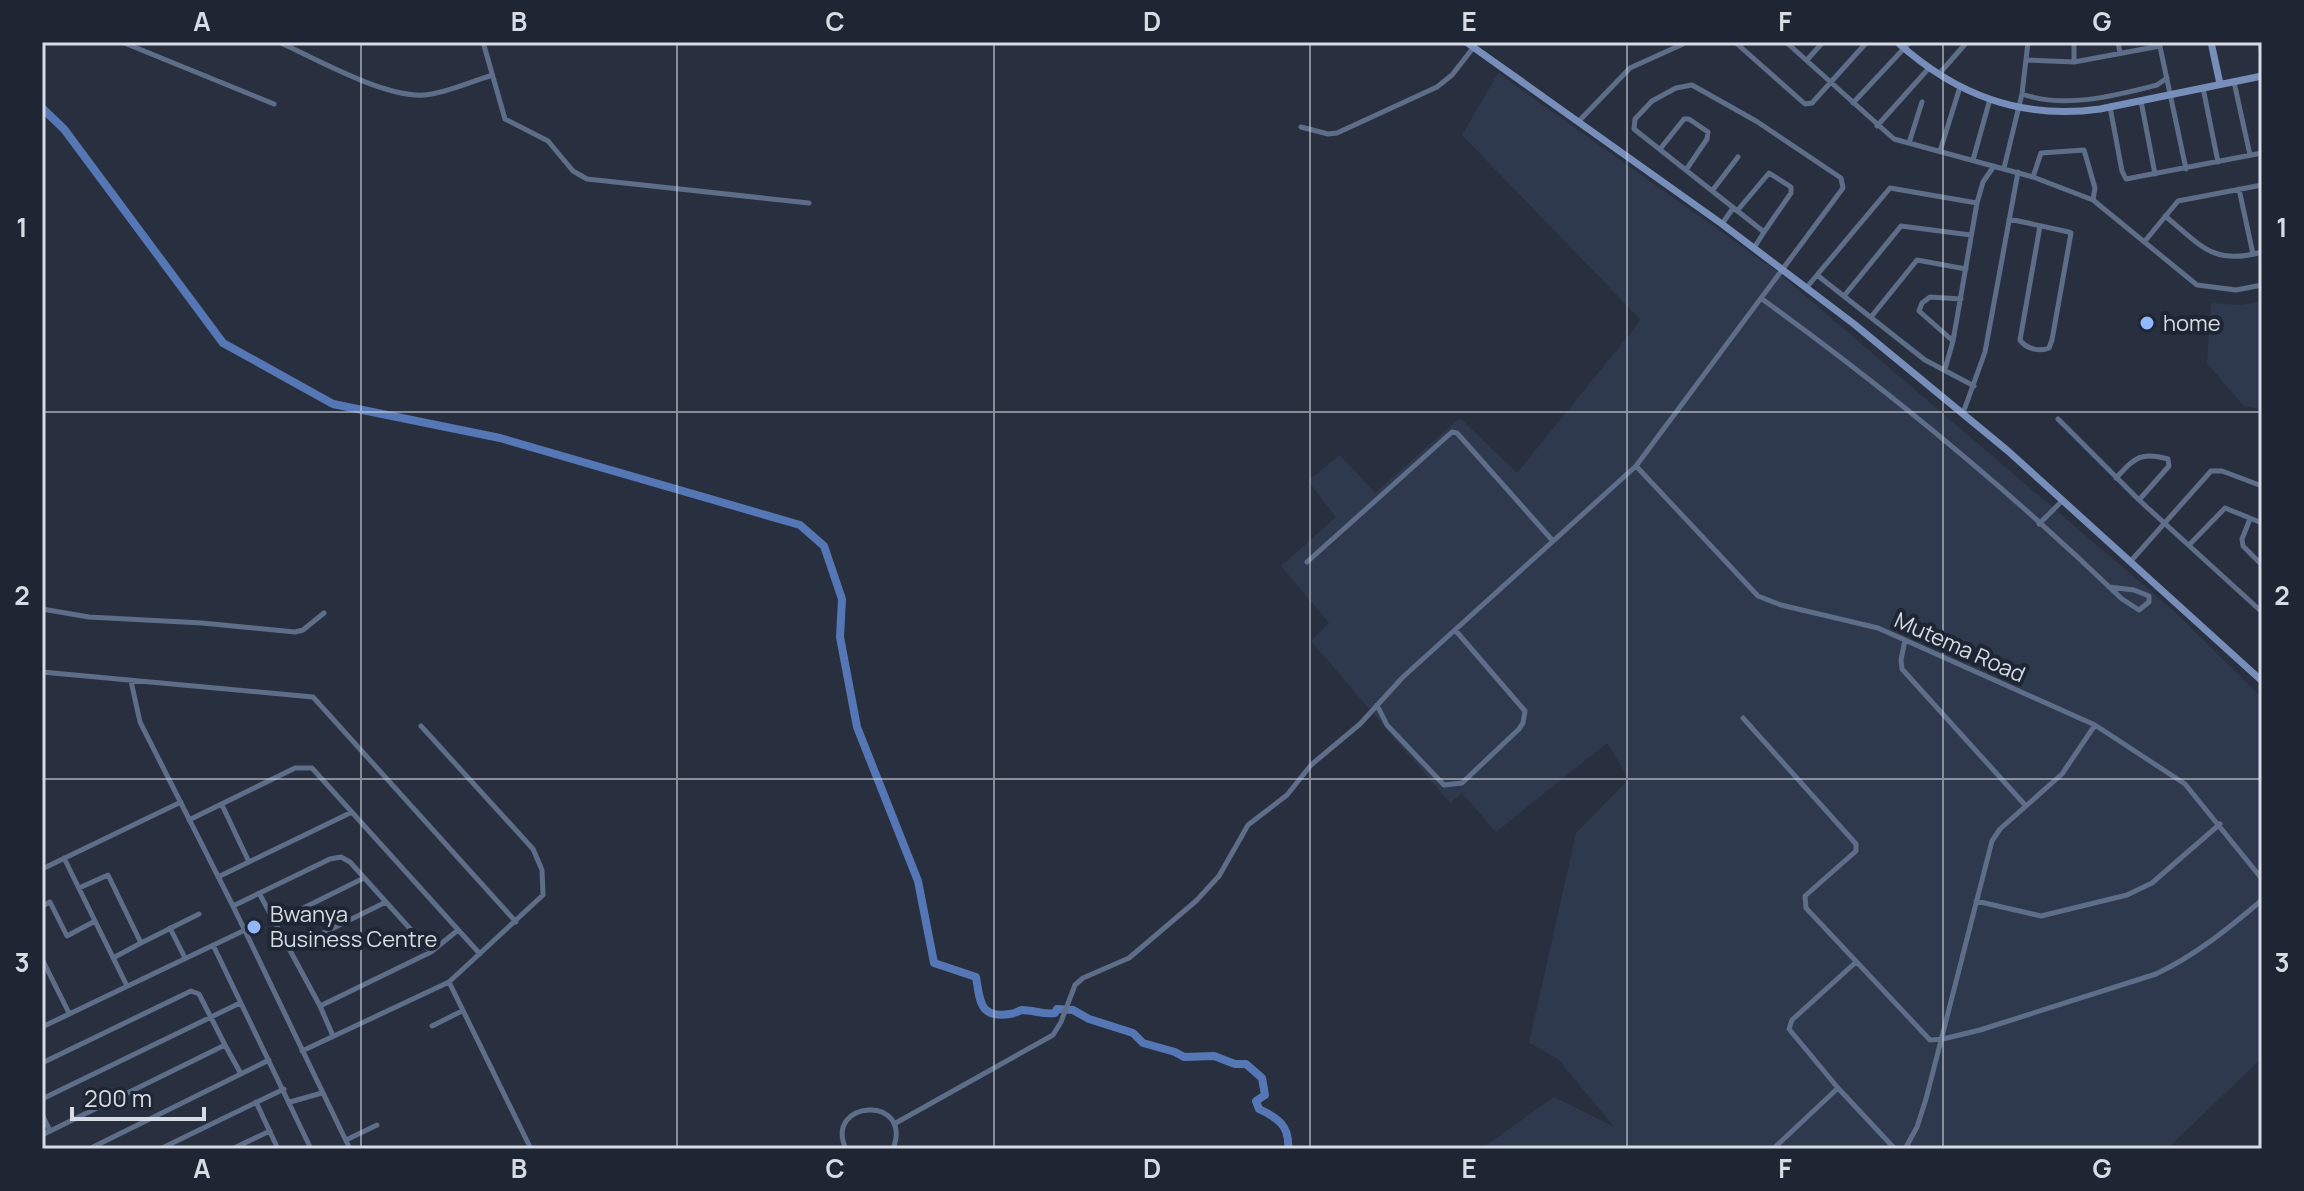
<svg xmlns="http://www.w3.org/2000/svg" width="2304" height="1191" font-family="Manrope,sans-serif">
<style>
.built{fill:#2e394d}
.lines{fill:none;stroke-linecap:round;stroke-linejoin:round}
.river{stroke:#5577b5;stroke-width:8}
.street{stroke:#5e6d88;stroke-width:5}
.secondary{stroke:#778eba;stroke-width:7}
.grid{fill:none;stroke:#d6dbe4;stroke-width:2;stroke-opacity:0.55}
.poi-dot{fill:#91b8fd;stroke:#1e2634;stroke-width:3}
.labels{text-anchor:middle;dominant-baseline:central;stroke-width:8;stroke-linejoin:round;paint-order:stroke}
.poi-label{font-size:22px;fill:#d6dbe4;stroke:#1e2634;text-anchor:start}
.street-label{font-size:22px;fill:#d6dbe4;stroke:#1e2634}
.neatline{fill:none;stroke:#d6dbe4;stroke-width:3}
.grid-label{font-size:26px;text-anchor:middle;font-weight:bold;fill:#d6dbe4}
</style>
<rect width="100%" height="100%" fill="#28303f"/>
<!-- built -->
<path class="built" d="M 1498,73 L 1775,270 L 2175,612 L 2262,698 L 2262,1058 L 2167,1149 L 1481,1149 L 1554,1097 L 1614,1127 L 1558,1059 L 1529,1043 L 1576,833 L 1629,779 L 1607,743 L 1496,832 L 1462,793 L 1450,803 L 1311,641 L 1329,623 L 1281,566 L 1336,517 L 1308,481 L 1340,455 L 1375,493 L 1460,418 L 1517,473 L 1641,320 L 1462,135 Z
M 2262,301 L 2262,409 L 2244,406 L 2207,363 L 2211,303 L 2241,305 Z"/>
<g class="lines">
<!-- river -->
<path class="river" d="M 42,108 L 64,129 L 223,343 L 333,404 L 500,438 L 800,525 L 824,546 L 842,599 L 840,637 L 857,727 L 918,881 L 934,963 L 976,977 C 980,1000 979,1019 1010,1014 C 1014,1014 1018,1011 1022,1010 C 1034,1010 1043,1015 1055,1013 L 1057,1009 L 1073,1010 L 1089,1019 L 1133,1033 L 1143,1043 L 1175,1052 L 1184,1057 L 1214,1056 L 1235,1064 L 1246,1064 L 1262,1078 L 1265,1095 L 1256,1101 L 1259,1109 C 1278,1118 1290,1126 1288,1149"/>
<!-- street -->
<path class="street" d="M 122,42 L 274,104
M 279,42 C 316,59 385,98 425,95 C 446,93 469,82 490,76
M 483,42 L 505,119 L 548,141 L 573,171 L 587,179 L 809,203
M 1735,42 L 1805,104 L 1812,103 L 1867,42
M 1786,42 L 1894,139 L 2033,177 L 2093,200 L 2197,285 L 2236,290 L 2262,285
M 2074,42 L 2074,62
M 2118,42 L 2120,53
M 2159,42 L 2186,169
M 2260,42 L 2262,54
M 1807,60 L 1823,42
M 2026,60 L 2074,62 L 2160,46
M 1939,74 L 1967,42
M 2234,82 L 2250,155
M 2203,88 L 2218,162
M 2022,94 C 2065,109 2114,96 2157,85 L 2167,78
M 2141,101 L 2155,174
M 1853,103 L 1910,42
M 2110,107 L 2122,171 L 2126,179 L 2262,153
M 1578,122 L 1630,68 L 1683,44
M 1877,126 L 1929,68
M 1301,127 L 1328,134 L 1337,133 L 1437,87 L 1452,75 L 1473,48
M 1909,143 L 1922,102
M 1660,149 L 1684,119 L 1689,119 L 1708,132 L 1707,139 L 1686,170
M 1940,151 L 1960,87
M 1973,160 L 1990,99
M 2004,168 L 2022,94 L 2028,42
M 2033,177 L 2041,153 L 2084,150 L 2095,188 L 2093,200
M 2239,189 L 2253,254
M 1712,191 L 1738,157
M 1737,211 L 1769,173 L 1791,187 L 1791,193 L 1764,232
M 2165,216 C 2201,245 2212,266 2262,252
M 2009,219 L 2069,232 L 2071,233 L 2052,340 L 2049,348 C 2040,352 2026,349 2020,340 L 2040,226
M 1722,224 L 1733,208
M 2145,241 L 2178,201 L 2262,185
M 1817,275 L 1890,188 L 1977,203
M 1807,287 L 1817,275 L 1925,360 L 1974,386
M 1844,296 L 1901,226 L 1971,235
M 1762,299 C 1888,390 2010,491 2122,599 L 2139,610 L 2149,602 L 2149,596 L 2134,590 L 2109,587
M 1871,317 L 1917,260 L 1966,269
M 1953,341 L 1919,311 L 1922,303 L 1930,297 L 1961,299
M 1945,369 L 1953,341 L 1977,203 L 1983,182 L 1994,166
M 1963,413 L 1985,352 L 2018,172
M 2058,419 L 2139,500 L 2262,612
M 1636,466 L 1758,596 L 1781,605 L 1878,628 L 2095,725 L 2185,784 L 2262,879
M 2116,478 C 2135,458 2140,451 2168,459 L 2169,466 L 2139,500
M 2250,519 L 2242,539 L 2243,546 L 2262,565
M 2039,524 L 2063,500
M 2190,544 L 2225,508 L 2262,523
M 1307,562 L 1452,432 L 1457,433 L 1553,541
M 2130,562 L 2211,471 L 2222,471 L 2262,486
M 42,609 L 89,617 L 202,623 L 295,632 L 303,630 L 324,613
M 1905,640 L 1901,660 L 1902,669 L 2026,806
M 42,672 L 313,697 L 516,922
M 131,681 L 140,722 L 233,906 L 350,1149
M 1377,705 L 1387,725 L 1444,785 L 1462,783 L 1519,729 L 1523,723 L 1525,711 L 1456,631
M 1743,718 L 1856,844 L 1856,851 L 1805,896 L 1806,908 L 1930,1040 L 1943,1039 L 1980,1030 L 2156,974 C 2196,955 2229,928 2262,900
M 222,805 L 249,862
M 189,820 L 295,768 L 312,768 L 480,954
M 64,858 L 127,986
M 42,869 L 181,802
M 218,877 L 350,813
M 79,888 L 108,875 L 141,943 L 113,958
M 259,893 L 320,1006 L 333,1036
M 1976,901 L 2041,916 L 2127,895 L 2152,883 L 2220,824
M 42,906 L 50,902 L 67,936 L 95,921
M 233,906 L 330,859 L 341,857 L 350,862 L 431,952
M 275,922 L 364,878
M 170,928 L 185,958
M 309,940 L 386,902
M 141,943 L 199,914
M 213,945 L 311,1149
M 42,959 L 69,1013
M 1856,962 L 1792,1020 L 1789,1029 L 1838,1088 L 1895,1149
M 449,982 L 531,1149
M 320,1006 L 431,952 L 458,930
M 432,1026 L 462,1011
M 42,1027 L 245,930
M 302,1051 L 449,982 L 543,895 L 542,870 L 533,849 L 421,726
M 42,1063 L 191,991 L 199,994 L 225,1045
M 42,1099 L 240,1003
M 256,1102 L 278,1149
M 290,1102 L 322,1093
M 42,1114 L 50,1131
M 894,1124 L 1053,1035 L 1061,1022 L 1075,985 L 1083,978 L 1129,958 L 1196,901 L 1219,876 L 1248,825 L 1287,795 L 1311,765 L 1360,724 L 1403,677 L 1636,466 L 1843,188 L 1841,178 L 1756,121 L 1692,85 L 1676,88 L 1652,101 L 1635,119 L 1634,129 L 1764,232 L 1754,248
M 42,1135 L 225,1045 L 241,1074
M 346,1140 L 377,1125
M 89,1149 L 269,1060
M 160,1149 L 284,1089
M 232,1149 L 270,1131
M 846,1149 C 823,1100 914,1094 893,1149
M 1773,1149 L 1838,1088
M 1905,1149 L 1917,1127 L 1926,1099 L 1992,841 L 2000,829 L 2062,774 L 2095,725"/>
<!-- secondary -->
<path class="secondary" d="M 1466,42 L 1722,224 L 1854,324 L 2008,451 L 2262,681
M 1897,42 C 1956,95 2021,120 2100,109 L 2262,76
M 2211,42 L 2220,84"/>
</g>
<!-- grid -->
<path class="grid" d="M 361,42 L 361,1149M 677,42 L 677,1149M 994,42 L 994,1149M 1310,42 L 1310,1149M 1627,42 L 1627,1149M 1943,42 L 1943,1149M 42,412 L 2262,412M 42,779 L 2262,779"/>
<!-- markers -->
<g class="poi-dot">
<circle cx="2147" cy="323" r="8"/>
<circle cx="254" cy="927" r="8"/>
</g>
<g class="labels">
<!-- poi labels -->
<g class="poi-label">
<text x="2163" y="323">home</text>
<text x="270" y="914">Bwanya<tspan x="270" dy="25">Business Centre</tspan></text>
</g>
<!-- street labels -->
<g class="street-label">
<text transform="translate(1960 647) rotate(24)">Mutema Road</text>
</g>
</g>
<!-- border -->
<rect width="2304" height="1191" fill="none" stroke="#1e2634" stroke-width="88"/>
<!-- scale -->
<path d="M72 1107v12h132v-12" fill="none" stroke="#d6dbe4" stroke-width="4"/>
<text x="84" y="1107" font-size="24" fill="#d6dbe4" stroke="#1e2634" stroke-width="6" paint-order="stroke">200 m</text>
<rect x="44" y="44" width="2216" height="1103" class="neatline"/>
<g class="grid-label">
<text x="202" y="31">A</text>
<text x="519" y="31">B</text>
<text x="835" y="31">C</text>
<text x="1152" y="31">D</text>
<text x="1469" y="31">E</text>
<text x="1785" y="31">F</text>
<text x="2102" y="31">G</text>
<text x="22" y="237">1</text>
<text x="2282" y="237">1</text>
<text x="22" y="605">2</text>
<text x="2282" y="605">2</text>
<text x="22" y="972">3</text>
<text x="2282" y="972">3</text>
<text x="202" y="1178">A</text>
<text x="519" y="1178">B</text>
<text x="835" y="1178">C</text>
<text x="1152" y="1178">D</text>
<text x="1469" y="1178">E</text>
<text x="1785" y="1178">F</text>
<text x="2102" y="1178">G</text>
</g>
</svg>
